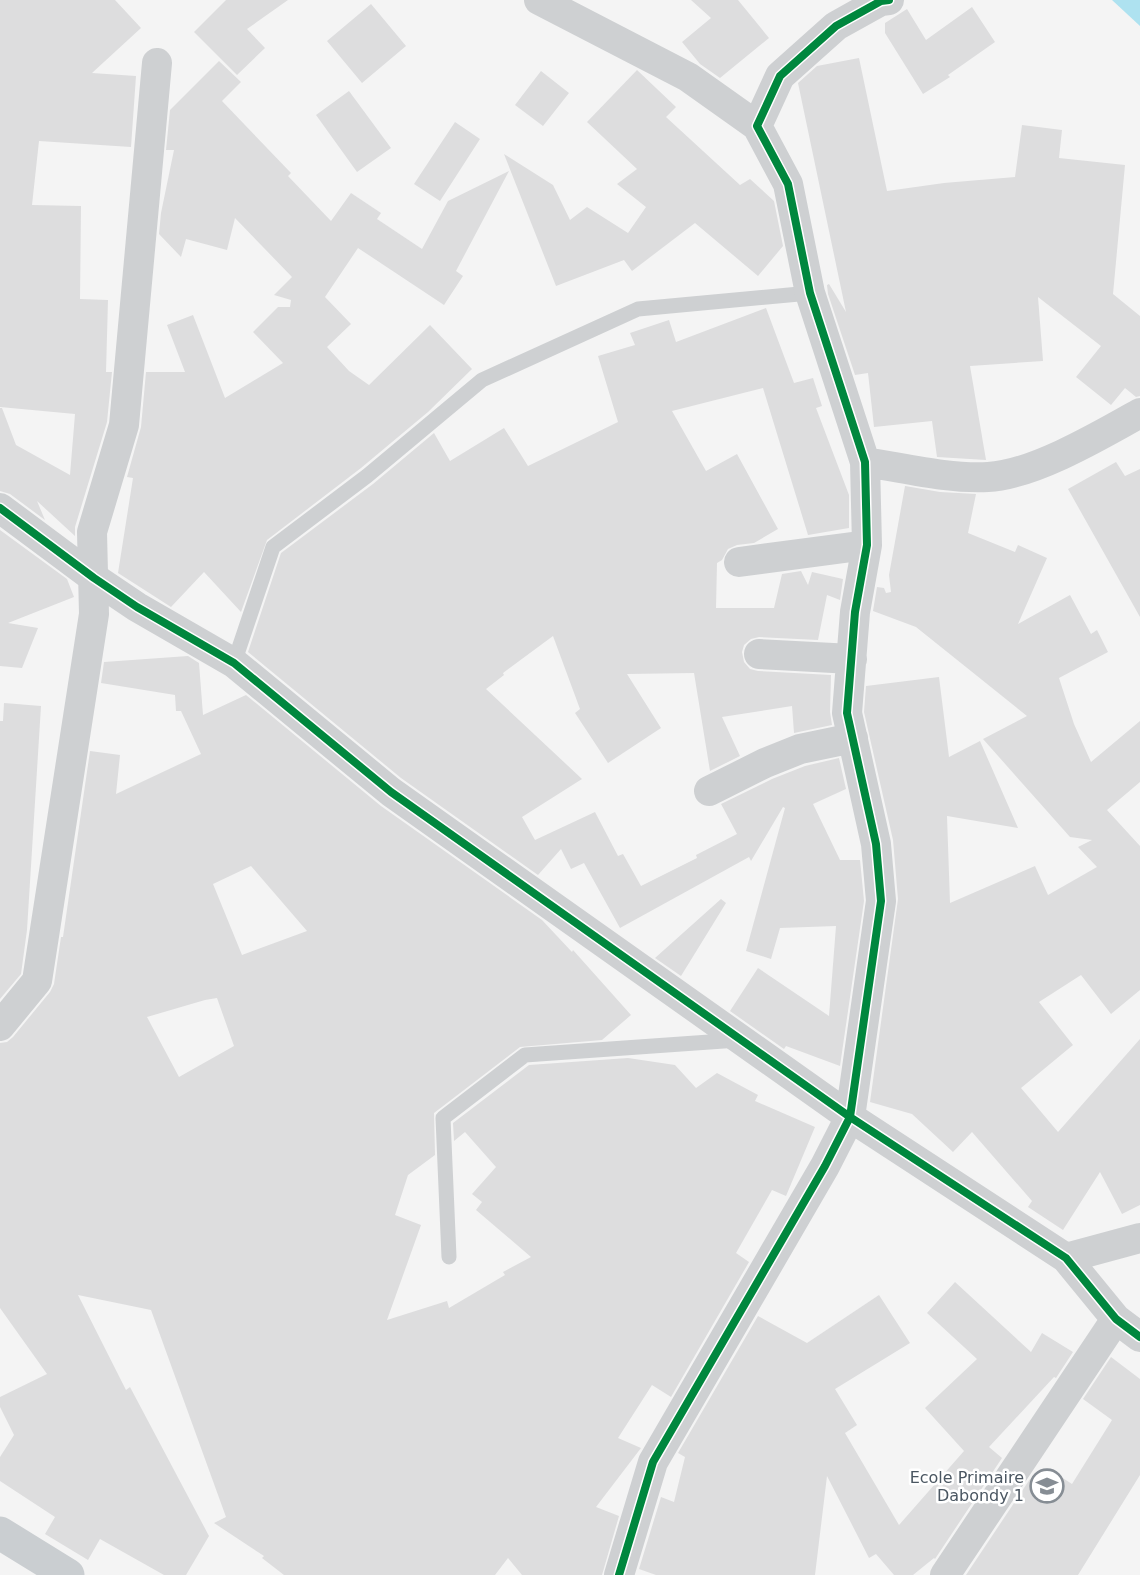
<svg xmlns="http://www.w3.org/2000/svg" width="1140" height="1575" font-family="'DejaVu Sans',sans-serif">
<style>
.water{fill:#aee2f0}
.building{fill:#ddddde;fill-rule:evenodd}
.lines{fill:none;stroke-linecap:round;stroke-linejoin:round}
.lane{stroke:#ced0d2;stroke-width:15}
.street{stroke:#ced0d2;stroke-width:30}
.primary{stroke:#caced1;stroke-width:33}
.cycleway-casing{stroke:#fff;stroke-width:11}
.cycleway{stroke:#00873e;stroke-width:8}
.labels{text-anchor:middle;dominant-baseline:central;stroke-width:5;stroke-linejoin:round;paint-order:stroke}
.poi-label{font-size:16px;fill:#4a5661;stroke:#fff;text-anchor:end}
</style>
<rect width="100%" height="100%" fill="#f4f4f4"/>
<!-- water -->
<path class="water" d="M 1112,0 L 1140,0 L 1140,26 Z"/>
<!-- building -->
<path class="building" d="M 0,0 L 115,0 L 141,28 L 92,73 L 136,76 L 131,147 L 39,141 L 32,205 L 81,206 L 80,299 L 108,300 L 106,372 L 112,372 L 107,422 L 75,527 L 75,536 L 37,501 L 45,520 L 10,494 L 0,491 L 0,408 L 2,408 L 16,445 L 70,475 L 75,414 L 0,407 Z
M 226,0 L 288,0 L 247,29 L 265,48 L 237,75 L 194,32 Z
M 691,0 L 738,0 L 769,38 L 720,78 L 700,64 L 682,42 L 711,18 Z
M 371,4 L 406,46 L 362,83 L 327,41 Z
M 972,7 L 995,42 L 948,75 L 950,77 L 923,94 L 885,33 L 885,23 L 907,9 L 926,40 Z
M 859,58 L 887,191 L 944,183 L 1015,177 L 1022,125 L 1062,130 L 1059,158 L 1125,165 L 1113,294 L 1140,316 L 1140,396 L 1136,397 L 1125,388 L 1111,405 L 1076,377 L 1101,346 L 1038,297 L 1043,361 L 970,366 L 986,460 L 937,457 L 932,421 L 874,427 L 868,373 L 855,375 L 828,294 L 827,285 L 829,284 L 846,312 L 798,83 L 817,66 Z
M 219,61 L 241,82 L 222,101 L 291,173 L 288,176 L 331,221 L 351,193 L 381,213 L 377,219 L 422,249 L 448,201 L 509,171 L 456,271 L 463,276 L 444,305 L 358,248 L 325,297 L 351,324 L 327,347 L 349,371 L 369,385 L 430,325 L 472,369 L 428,412 L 361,468 L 267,540 L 241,612 L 204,572 L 171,607 L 118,573 L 133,478 L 127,477 L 141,427 L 146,372 L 185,372 L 167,325 L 193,315 L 225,398 L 283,363 L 253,332 L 278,307 L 290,307 L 291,300 L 274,295 L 292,277 L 235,218 L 227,250 L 186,239 L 181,257 L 159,234 L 161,213 L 174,150 L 166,150 L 170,110 Z
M 637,70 L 676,107 L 666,117 L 740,185 L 750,179 L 774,201 L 783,246 L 758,276 L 695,223 L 632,271 L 624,260 L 556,286 L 504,154 L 553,185 L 570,220 L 587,207 L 628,233 L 646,207 L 617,184 L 637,169 L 587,122 Z
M 541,71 L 569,93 L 543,126 L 515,105 Z
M 349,91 L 391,148 L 357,172 L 316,115 Z
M 455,122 L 480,139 L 440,201 L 414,184 Z
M 766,308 L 794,383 L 813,378 L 822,406 L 816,408 L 849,495 L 849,528 L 808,535 L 763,388 L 672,411 L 706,471 L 737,454 L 778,529 L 754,543 L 737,545 L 728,549 L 722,560 L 717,563 L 716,608 L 774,608 L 782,574 L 801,571 L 808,585 L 812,572 L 843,579 L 840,600 L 827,595 L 818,640 L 759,637 L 751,639 L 744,645 L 742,652 L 744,662 L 750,669 L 758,671 L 831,675 L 830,712 L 832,725 L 794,733 L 792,706 L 722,717 L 740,756 L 710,771 L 694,673 L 627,674 L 661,728 L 608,763 L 575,713 L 580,709 L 553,636 L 503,673 L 504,675 L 486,689 L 582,779 L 522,817 L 535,840 L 595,812 L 618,856 L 623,854 L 641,886 L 697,858 L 696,855 L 737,834 L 721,804 L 772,779 L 805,766 L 839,758 L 846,789 L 813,804 L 840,860 L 860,860 L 864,901 L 840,1066 L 786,1046 L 784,1049 L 730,1011 L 758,968 L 829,1016 L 836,926 L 780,928 L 771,959 L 746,951 L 785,808 L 783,807 L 751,861 L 749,857 L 620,928 L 584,863 L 571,869 L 561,849 L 538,875 L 401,778 L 248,652 L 281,553 L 373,484 L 434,433 L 450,461 L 504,428 L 528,466 L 618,422 L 598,356 L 635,345 L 630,333 L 669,320 L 676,342 Z
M 1116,462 L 1125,476 L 1140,469 L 1140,617 L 1068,489 Z
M 905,486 L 940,492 L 976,494 L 968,533 L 1015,552 L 1018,545 L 1047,558 L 1018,624 L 1070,595 L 1091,634 L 1097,630 L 1108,652 L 1059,678 L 1074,724 L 1091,762 L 1140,721 L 1140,782 L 1107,810 L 1140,846 L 1140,990 L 1111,1014 L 1081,975 L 1039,1002 L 1073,1045 L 1021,1088 L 1058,1132 L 1140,1039 L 1140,1205 L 1122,1214 L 1100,1172 L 1063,1230 L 1028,1207 L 1032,1201 L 972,1132 L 953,1152 L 912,1114 L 870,1102 L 898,899 L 893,840 L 864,712 L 866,686 L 939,677 L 949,757 L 980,741 L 1018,828 L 947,816 L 950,903 L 1035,866 L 1048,895 L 1097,867 L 1078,847 L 1092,840 L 1070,837 L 983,739 L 1027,716 L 916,627 L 873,611 L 877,587 L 884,588 L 886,593 L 891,592 L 889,575 Z
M 0,530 L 67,579 L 74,597 L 8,623 L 38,628 L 22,668 L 0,666 Z
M 188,656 L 199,663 L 203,715 L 246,695 L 381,806 L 542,920 L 572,952 L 573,950 L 631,1015 L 602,1040 L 520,1047 L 434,1113 L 435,1155 L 408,1175 L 395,1215 L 421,1225 L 387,1320 L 447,1301 L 449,1308 L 505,1275 L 503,1272 L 531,1257 L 476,1210 L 482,1202 L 472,1194 L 496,1167 L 465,1132 L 454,1141 L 453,1123 L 529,1065 L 628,1058 L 675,1065 L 696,1088 L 717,1073 L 758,1095 L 755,1101 L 815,1127 L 786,1196 L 772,1190 L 736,1253 L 749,1262 L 671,1397 L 652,1385 L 618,1438 L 641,1448 L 596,1507 L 619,1516 L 602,1575 L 522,1575 L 508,1558 L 495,1575 L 284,1575 L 262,1558 L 264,1556 L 214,1523 L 226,1517 L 151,1310 L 78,1295 L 126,1390 L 130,1387 L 209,1536 L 186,1575 L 164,1575 L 100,1539 L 88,1560 L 45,1534 L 55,1517 L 0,1481 L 0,1457 L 14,1435 L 0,1407 L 0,1397 L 47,1374 L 0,1308 L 0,1043 L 7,1042 L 13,1037 L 50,992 L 54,984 L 61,937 L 63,937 L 90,751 L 120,755 L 116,794 L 201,754 L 181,711 L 176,711 L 175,695 L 101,683 L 104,662 ZM 251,866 L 307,931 L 242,955 L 213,884 ZM 217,998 L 234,1046 L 179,1077 L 147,1017 L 205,1000 Z
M 4,703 L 41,706 L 27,930 L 21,974 L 0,999 L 0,721 L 3,721 Z
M 721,899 L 726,903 L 681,976 L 655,958 Z
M 955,1282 L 1031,1352 L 1042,1333 L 1073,1352 L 1056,1378 L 1054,1377 L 989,1447 L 1002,1458 L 935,1559 L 934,1558 L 913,1575 L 894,1575 L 876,1554 L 869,1558 L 827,1476 L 815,1575 L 656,1575 L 639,1569 L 661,1497 L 674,1502 L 685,1457 L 678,1453 L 758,1316 L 807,1343 L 879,1295 L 910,1343 L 835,1389 L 857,1425 L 845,1433 L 899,1525 L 964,1451 L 925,1408 L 977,1359 L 927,1313 Z
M 1111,1357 L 1140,1379 L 1140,1475 L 1078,1575 L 966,1575 L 1030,1479 L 1048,1490 L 1058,1475 L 1072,1484 L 1112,1420 L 1083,1399 Z"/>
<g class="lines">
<!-- lane -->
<path class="lane" d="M 234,663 L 273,547 L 367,476 L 482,380 L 638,309 L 810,293
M 449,1257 L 443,1118 L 525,1055 L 738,1040"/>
<!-- street -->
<path class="street" d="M 539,0 L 688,77 L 757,126
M 865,462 C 905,468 947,479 988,477 C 1033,475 1101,435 1140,413
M 0,508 L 94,578 L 137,607 L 234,663 L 391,792 L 850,1117 L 1066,1258 L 1116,1319 L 1140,1337
M 739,562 L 867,545
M 759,654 L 852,659
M 709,791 L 765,763 L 800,749 L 853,738
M 0,1026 L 37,981 L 94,614 L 92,532 L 124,425 L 157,63
M 1066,1258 L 1140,1238
M 619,1575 L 653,1462 L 825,1166 L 850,1117 L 881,901 L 876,844 L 847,713 L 855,612 L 867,545 L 865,462 L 810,293 L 788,184 L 757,126 L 780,76 L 836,26 L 881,1 L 889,0
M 945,1575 L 1116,1319"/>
<!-- primary -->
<path class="primary" d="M 0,1533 L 68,1575"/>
<!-- cycleway casing -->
<g class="cycleway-casing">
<path id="cycleway" d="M 0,508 L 94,578 L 137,607 L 234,663 L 391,792 L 850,1117 L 1066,1258 L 1116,1319 L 1140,1337
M 619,1575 L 653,1462 L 825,1166 L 850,1117 L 881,901 L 876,844 L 847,713 L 855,612 L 867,545 L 865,462 L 810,293 L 788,184 L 757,126 L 780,76 L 836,26 L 881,1 L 889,0"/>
</g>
<!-- cycleway -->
<use href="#cycleway" class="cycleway"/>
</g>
<!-- icons -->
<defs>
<g id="school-ring" transform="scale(1.725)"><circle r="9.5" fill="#fff" stroke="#868d94" stroke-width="1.5"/><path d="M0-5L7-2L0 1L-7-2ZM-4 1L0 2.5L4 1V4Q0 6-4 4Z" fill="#868d94"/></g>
</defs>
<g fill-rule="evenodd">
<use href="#school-ring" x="1047" y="1486"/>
</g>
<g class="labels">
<!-- poi labels -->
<g class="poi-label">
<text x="1024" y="1477">Ecole Primaire<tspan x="1024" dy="18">Dabondy 1</tspan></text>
</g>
</g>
</svg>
